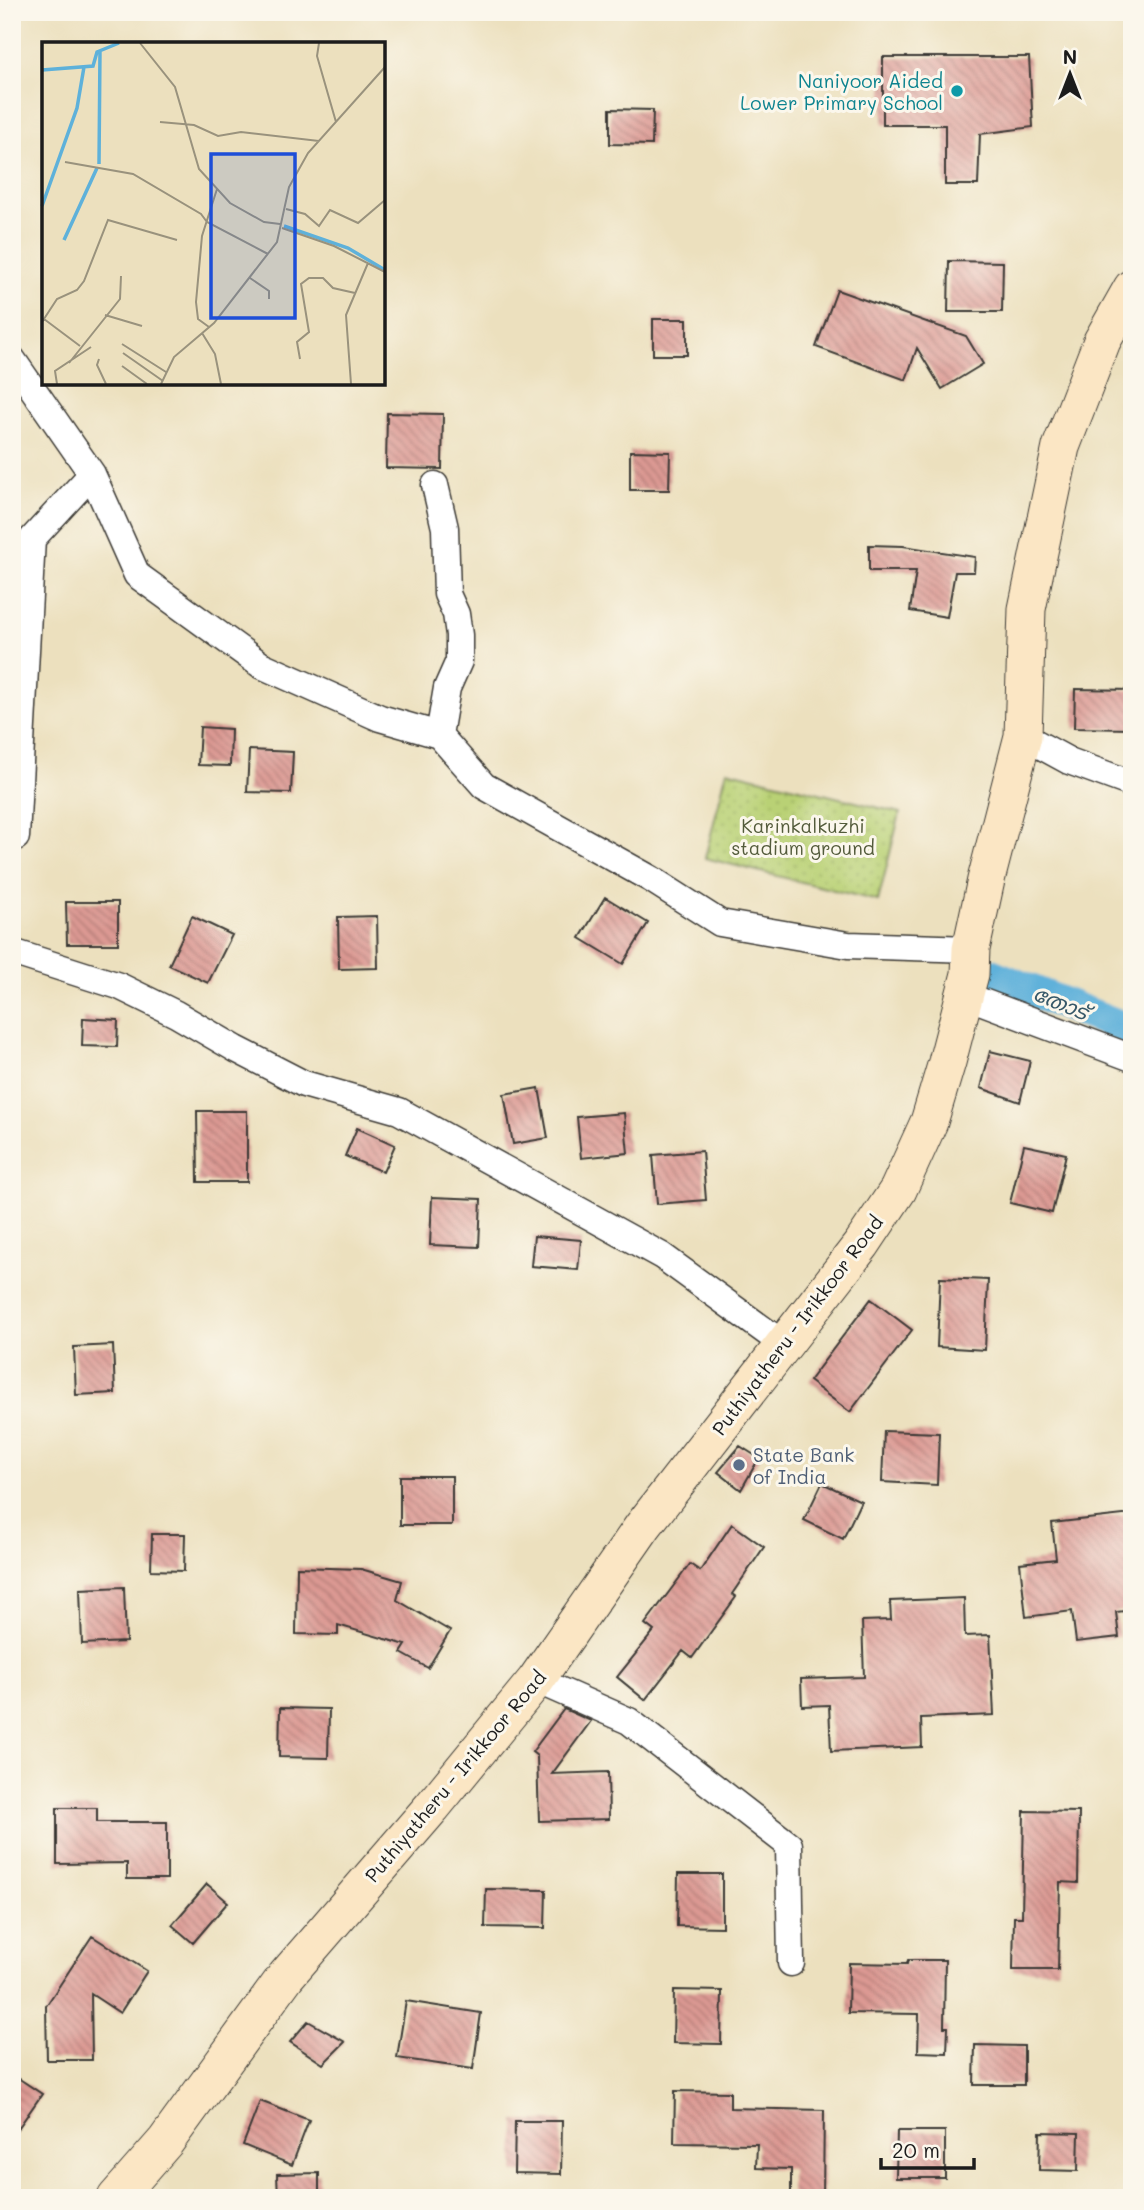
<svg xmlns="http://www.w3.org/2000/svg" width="1144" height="2210" font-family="Mali,'Noto Sans Malayalam',sans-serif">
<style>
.green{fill:url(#green-dots);stroke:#6a7648;stroke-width:2}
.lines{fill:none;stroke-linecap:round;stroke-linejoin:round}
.canal{stroke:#5eb1da;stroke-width:33}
.building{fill:url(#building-back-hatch)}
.minor-casing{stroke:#3b3934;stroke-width:29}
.secondary-casing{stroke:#3b3934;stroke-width:39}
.minor{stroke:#fff;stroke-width:26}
.secondary{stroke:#fbe6c4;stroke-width:37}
.culture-dot{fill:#0f9aa8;stroke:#fbf7ec;stroke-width:2.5}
.service-dot{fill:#5c6f8a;stroke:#fbf7ec;stroke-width:2.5}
.labels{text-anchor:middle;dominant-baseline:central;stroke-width:6;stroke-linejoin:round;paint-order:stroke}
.culture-label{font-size:19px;fill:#0d838f;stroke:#fbf7ec;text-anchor:end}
.park-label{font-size:19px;fill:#535b3b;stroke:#fbf7ec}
.street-label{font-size:19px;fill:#1c1c1c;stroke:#fbf7ec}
.service-label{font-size:19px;fill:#4e5e75;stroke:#fbf7ec;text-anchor:start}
.water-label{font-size:21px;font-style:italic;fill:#365868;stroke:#fbf7ec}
.inset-river{fill:none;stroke:#5eb1da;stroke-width:3.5}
.inset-road{fill:none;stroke:#99927d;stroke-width:2}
.view{fill:#1d4ed8;fill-opacity:0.15;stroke:#1d4ed8;stroke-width:3.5}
.inset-edge{fill:none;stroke:#1c1c1c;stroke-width:3.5}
</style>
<defs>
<pattern id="green-dots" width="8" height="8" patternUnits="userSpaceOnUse" patternTransform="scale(1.75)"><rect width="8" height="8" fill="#b9d175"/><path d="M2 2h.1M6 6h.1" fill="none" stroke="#9eb365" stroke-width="1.8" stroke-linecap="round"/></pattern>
<pattern id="building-back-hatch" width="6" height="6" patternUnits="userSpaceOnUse" patternTransform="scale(1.75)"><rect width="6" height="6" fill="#dc9993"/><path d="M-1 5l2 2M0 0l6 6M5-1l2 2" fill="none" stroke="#b27c77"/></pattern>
</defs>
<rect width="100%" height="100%" fill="#fbf7ec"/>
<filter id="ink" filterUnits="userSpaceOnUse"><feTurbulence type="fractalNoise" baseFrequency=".0143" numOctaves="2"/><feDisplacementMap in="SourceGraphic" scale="14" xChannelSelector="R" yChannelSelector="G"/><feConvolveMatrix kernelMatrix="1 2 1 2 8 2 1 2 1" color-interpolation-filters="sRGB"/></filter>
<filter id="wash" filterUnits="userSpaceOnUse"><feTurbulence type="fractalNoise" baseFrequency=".00686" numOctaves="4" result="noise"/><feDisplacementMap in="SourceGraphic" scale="28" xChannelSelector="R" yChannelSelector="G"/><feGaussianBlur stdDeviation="1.57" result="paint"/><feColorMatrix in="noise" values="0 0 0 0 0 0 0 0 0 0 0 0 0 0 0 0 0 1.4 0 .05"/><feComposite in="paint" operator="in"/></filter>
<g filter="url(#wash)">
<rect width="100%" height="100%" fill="#ece0be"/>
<!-- green -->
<path class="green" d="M 727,770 L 900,813 L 878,901 L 705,858 Z"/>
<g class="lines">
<!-- canal -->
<path class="canal" d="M 989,974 L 1132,1031"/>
</g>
<g id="blocks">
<!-- building -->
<path class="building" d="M 883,57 L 1029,57 L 1033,127 L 980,134 L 978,185 L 945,185 L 945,125 L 883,125 Z
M 610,109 L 653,110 L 652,145 L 610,144 Z
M 949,261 L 1003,262 L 1002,312 L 948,312 Z
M 837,290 L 966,336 L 983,364 L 942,389 L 917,348 L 906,380 L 816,347 Z
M 653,319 L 687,319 L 687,355 L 653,355 Z
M 387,413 L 443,414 L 442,469 L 386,468 Z
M 630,451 L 670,452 L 669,490 L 630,490 Z
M 869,545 L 903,546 L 975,557 L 974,572 L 955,572 L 947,617 L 910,611 L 916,571 L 869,571 Z
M 1075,689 L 1132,690 L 1132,729 L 1074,728 Z
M 200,727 L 231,729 L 230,766 L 198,765 Z
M 249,750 L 293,752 L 291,793 L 247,792 Z
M 605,897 L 648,923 L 623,964 L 580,938 Z
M 66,902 L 118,902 L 118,944 L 67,944 Z
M 192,916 L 232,935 L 208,983 L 169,965 Z
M 377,916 L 378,968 L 339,969 L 338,917 Z
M 83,1018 L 118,1020 L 117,1047 L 82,1046 Z
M 990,1051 L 1030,1061 L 1020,1102 L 981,1088 Z
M 539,1088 L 548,1138 L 513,1144 L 504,1094 Z
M 197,1111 L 247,1111 L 247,1182 L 198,1182 Z
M 624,1113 L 628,1153 L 581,1158 L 577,1117 Z
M 357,1128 L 395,1145 L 383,1172 L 345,1156 Z
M 1024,1145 L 1066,1154 L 1052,1213 L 1010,1203 Z
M 702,1151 L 706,1200 L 657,1204 L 653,1155 Z
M 432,1197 L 481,1199 L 479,1247 L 430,1245 Z
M 534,1236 L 581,1240 L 578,1270 L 531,1266 Z
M 940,1278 L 988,1280 L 985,1350 L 937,1347 Z
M 871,1299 L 912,1330 L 850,1412 L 809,1381 Z
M 113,1345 L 115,1393 L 76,1395 L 74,1347 Z
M 884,1431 L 939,1433 L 937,1485 L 882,1482 Z
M 740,1446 L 759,1458 L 741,1490 L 718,1472 Z
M 400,1476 L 452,1476 L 452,1525 L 400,1525 Z
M 822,1483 L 861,1501 L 843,1539 L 804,1520 Z
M 1132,1514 L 1132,1610 L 1116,1612 L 1119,1637 L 1076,1642 L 1072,1611 L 1026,1617 L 1020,1563 L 1056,1559 L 1052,1523 Z
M 732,1524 L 764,1547 L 732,1594 L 736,1597 L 692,1658 L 683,1651 L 645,1700 L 617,1677 L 654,1631 L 645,1624 L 690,1564 L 700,1571 Z
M 152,1534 L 185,1534 L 184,1571 L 151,1570 Z
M 297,1567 L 361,1569 L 402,1581 L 397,1600 L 450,1631 L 428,1668 L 401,1653 L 406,1645 L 338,1625 L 338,1635 L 296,1634 Z
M 124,1587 L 126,1642 L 82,1644 L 80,1589 Z
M 964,1598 L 965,1636 L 990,1635 L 994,1715 L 921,1718 L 922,1747 L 831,1751 L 829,1705 L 802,1706 L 801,1679 L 864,1677 L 862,1621 L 891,1620 L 890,1601 Z
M 280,1708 L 329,1709 L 328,1758 L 279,1757 Z
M 564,1709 L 591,1721 L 552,1774 L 608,1772 L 609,1819 L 539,1821 L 537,1756 L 532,1752 Z
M 57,1808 L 97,1808 L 97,1822 L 167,1822 L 167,1879 L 127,1879 L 127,1863 L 57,1864 Z
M 1024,1811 L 1079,1812 L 1078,1883 L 1060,1882 L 1058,1970 L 1013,1970 L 1014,1917 L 1022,1917 Z
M 678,1874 L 722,1874 L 722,1927 L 677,1926 Z
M 207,1884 L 228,1902 L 193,1943 L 172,1925 Z
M 486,1889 L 546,1890 L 545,1928 L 485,1927 Z
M 92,1936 L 147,1971 L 120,2013 L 91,1994 L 92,2060 L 47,2060 L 46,2006 Z
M 908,1960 L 945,1960 L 944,2027 L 948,2027 L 947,2053 L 918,2052 L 919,2014 L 848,2013 L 849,1963 L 907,1964 Z
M 674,1990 L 722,1991 L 721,2044 L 673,2043 Z
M 406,2001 L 481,2013 L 473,2069 L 397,2058 Z
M 308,2021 L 345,2042 L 323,2064 L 290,2042 Z
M 975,2045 L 1024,2046 L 1024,2085 L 974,2085 Z
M 12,2074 L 42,2094 L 12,2137 Z
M 675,2091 L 730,2092 L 730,2108 L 824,2110 L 823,2198 L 791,2198 L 791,2169 L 756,2168 L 757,2144 L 674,2143 Z
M 260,2101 L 309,2120 L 292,2165 L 243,2145 Z
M 515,2121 L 562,2121 L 561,2174 L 514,2173 Z
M 897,2131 L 945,2131 L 945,2178 L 896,2178 Z
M 1040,2132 L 1079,2133 L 1078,2171 L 1039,2170 Z
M 319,2173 L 319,2198 L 278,2198 L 277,2174 Z"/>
</g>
</g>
<g filter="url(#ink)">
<use href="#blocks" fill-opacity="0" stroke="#3b3934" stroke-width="2"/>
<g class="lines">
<!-- minor casing -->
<g class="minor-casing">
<path id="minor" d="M 12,359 L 92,474 L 137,575 L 261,665 L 380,718 L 439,735 L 484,786 L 651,879 L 720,923 L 848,945 L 971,949
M 435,485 L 445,528 L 447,594 L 456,614 L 459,635 L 459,661 L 447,688 L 439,735
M 1023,736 L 1069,761 L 1132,784
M 12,838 L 16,837 L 32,539 L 92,474
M 12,952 L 119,986 L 176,1014 L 236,1049 L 304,1084 L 399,1111 L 662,1256 L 783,1344
M 964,995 L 1132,1058
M 536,1680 L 629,1721 L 789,1845 L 791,1963"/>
</g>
<!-- secondary casing -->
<g class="secondary-casing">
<path id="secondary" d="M 116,2198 L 166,2141 L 286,1976 L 432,1807 L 536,1680 L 643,1526 L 862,1244 L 898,1190 L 929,1122 L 947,1062 L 970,974 L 971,949 L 986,880 L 1023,736 L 1027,609 L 1061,447 L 1102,341 L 1132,288"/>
</g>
<!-- minor -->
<use href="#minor" class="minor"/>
<!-- secondary -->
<use href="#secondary" class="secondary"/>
</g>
</g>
<!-- markers -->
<circle class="culture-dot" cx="957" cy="91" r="7"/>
<circle class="service-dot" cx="739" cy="1465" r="7"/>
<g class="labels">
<!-- culture labels -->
<g class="culture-label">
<text x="943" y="80">Naniyoor Aided<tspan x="943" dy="22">Lower Primary School</tspan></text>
</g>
<!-- park labels -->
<g class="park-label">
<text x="803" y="825">Karinkalkuzhi<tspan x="803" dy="22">stadium ground</tspan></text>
</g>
<!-- street labels -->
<g class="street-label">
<text transform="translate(797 1325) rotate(-53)">Puthiyatheru - Irikkoor Road</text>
<text transform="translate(455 1776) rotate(-50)">Puthiyatheru - Irikkoor Road</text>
</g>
<!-- service labels -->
<g class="service-label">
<text x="753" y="1454">State Bank<tspan x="753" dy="22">of India</tspan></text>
</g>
<!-- water labels -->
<g class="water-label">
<text transform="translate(1061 1002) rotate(22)">തോട്</text>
</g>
</g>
<!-- overview -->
<g transform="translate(42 42)">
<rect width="343" height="343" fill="#ece0be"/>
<path class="inset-river" d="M 0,28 L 51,24 L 55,10 L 77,1M 57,122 L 58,8M 0,164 L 35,66 L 42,25M 242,184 L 306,206 L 343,228M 22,198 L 55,126"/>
<path class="inset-road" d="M 98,1 L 133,45 L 157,127 L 188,161 L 222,180 L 238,182M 277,1 L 275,14 L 294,80M 118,80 L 152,83 L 176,94 L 199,90 L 277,99M 23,120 L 91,132 L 159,172 L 165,180 L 226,212M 244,167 L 263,172 L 277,184 L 288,168 L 316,181 L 343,158M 240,186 L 292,204 L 343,230M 208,236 L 227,249 L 227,257M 63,273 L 100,284M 2,277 L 38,304M 0,280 L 15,257 L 35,248 L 42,239 L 66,178 L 135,198M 167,285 L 156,277 L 154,260 L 160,194 L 175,147M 160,291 L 173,312 L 179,342M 80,302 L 124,330M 81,311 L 121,339M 57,317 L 55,323 L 64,342M 258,317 L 255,300 L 267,290 L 259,242 L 267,236 L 281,236 L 291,246 L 313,251M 27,321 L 78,257 L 79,234M 80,324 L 105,342M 15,342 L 13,329 L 49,305M 119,342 L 132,315 L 172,281 L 235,200 L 247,145 L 266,111 L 343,25M 309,342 L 304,273 L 326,221"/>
<path class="view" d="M 169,112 L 253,112 L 253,276 L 169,276 Z"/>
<rect width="343" height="343" class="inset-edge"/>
</g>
<!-- margin -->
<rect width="1144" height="2210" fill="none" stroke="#fbf7ec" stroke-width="42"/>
<!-- north arrow -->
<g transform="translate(1070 74)" stroke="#fbf7ec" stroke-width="5" paint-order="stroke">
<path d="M0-5L12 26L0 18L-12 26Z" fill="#1c1c1c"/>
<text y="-10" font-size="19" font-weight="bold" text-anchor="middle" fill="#1c1c1c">N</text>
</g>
<!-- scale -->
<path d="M881 2158v10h93v-10" fill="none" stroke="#1c1c1c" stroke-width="3.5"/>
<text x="892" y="2158" font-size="21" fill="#1c1c1c" stroke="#fbf7ec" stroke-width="5" paint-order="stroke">20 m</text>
</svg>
